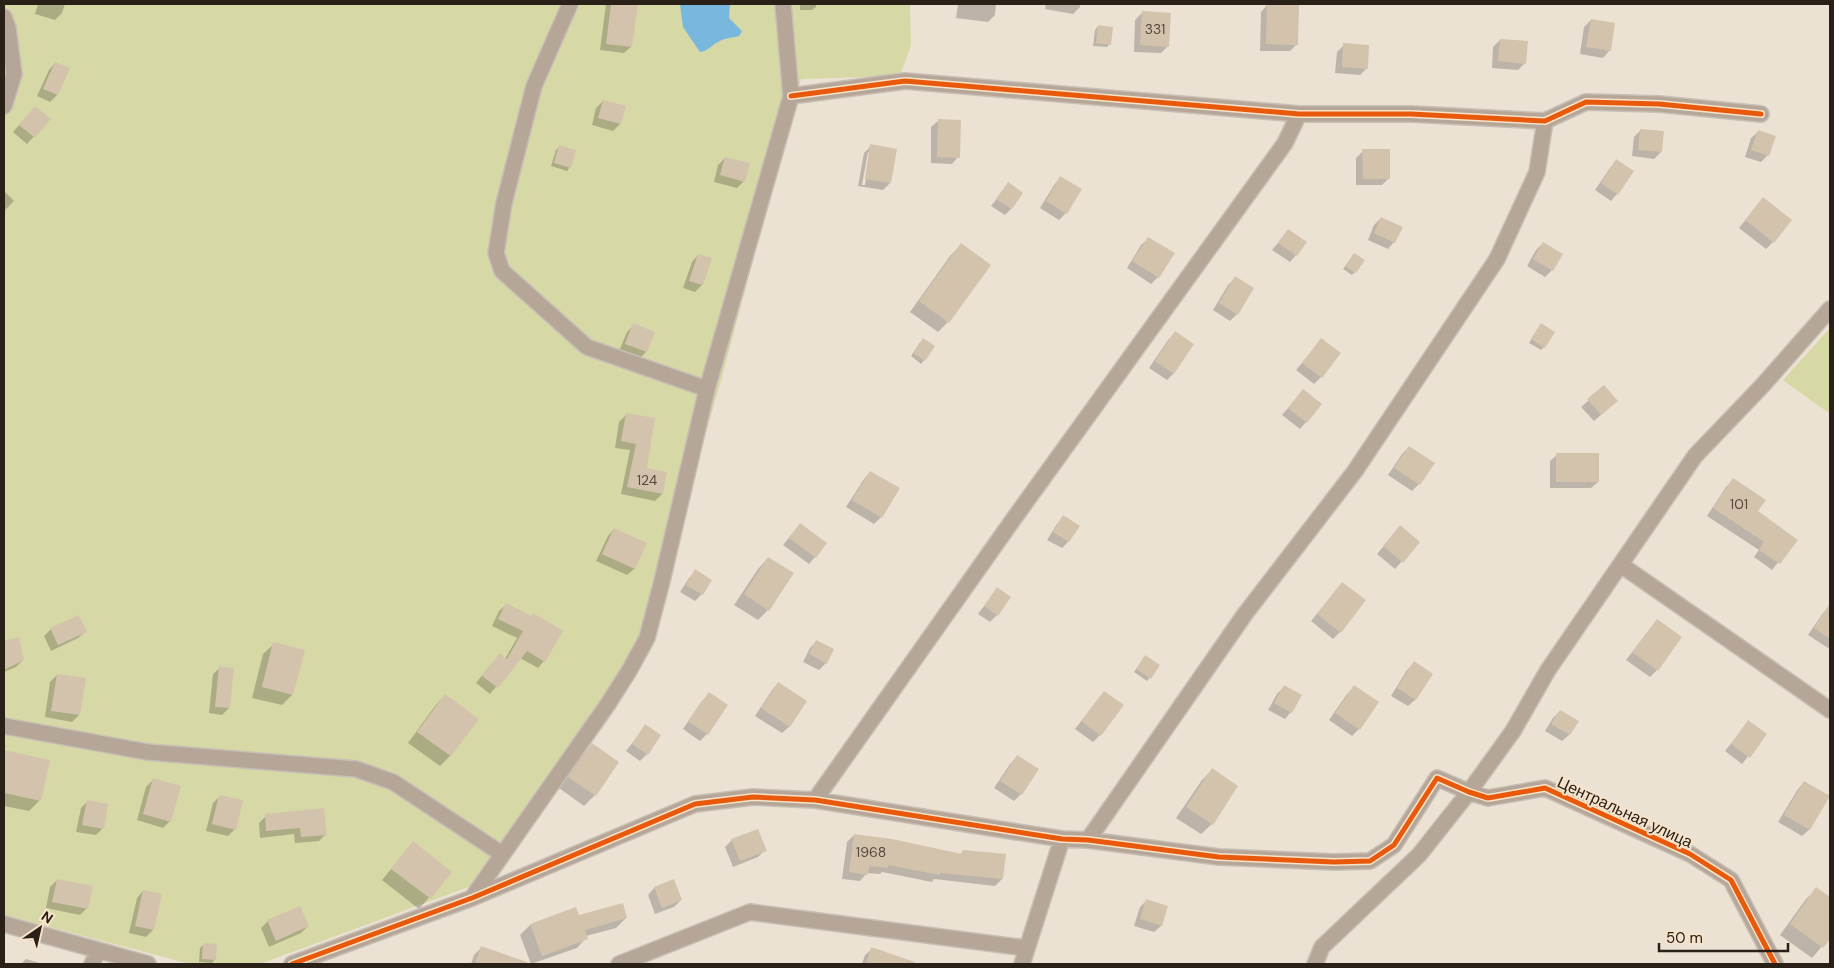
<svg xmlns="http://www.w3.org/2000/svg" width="1834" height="968" font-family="'DM Sans',sans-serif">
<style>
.green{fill:#d6d8a6}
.water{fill:#78b7de}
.shadow{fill:#0003;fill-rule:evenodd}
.building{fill:#d4c3ac}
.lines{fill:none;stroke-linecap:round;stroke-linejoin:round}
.street-casing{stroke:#c7beb5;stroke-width:18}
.street{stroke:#b5a698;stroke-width:15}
.cycleway-casing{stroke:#f7e3ca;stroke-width:8}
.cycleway{stroke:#e8590c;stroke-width:5}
.labels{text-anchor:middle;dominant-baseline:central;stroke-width:4;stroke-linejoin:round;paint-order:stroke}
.number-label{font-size:14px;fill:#544a3d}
.street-label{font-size:16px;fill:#292118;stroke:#f7e3ca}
</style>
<rect width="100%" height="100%" fill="#ece2d4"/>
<!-- green -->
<path class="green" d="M 4,4 L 910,4 L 911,45 L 900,76 L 801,79 L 721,381 L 648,632 L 524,822 L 474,885 L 260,964 L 190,964 L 4,915 Z
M 1830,328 L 1830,414 L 1783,380 Z"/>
<!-- water -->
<path class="water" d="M 680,4 L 730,4 L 729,18 L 742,31 L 739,36 C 732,38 724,38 718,42 C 710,46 710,50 700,52 L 683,27 Z"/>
<!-- shadow -->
<path class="shadow" d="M 38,4 L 65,4 L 62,13 L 55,20 L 35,14 Z
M 606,4 L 636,4 L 631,47 L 624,53 L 600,50 Z
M 800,4 L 816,4 L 816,7 L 812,10 L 800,10 Z
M 958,4 L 996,4 L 995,15 L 988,22 L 956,18 Z
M 1046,4 L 1080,4 L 1080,7 L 1073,14 L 1045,9 Z
M 1267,5 L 1297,44 L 1290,51 L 1260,51 L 1261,12 Z
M 1142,13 L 1168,46 L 1161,53 L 1134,52 L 1135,20 Z
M 1591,20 L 1614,24 L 1609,51 L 1603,58 L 1580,54 L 1584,27 Z
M 1098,26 L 1110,44 L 1107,47 L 1093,46 L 1095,30 Z
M 1500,40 L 1525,63 L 1518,70 L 1492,68 L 1493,47 Z
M 1344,45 L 1367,68 L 1360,75 L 1335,73 L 1337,52 Z
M 55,63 L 57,95 L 50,102 L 37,96 L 49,70 Z
M 603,101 L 625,107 L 620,124 L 613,131 L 592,125 L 596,108 Z
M 35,107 L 49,120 L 27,144 L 13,132 Z
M 938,121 L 958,157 L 952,164 L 931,163 L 931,127 Z
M 1641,130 L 1661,152 L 1654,159 L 1632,156 L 1634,137 Z
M 1758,132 L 1768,155 L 1761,162 L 1745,157 L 1751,138 Z
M 871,146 L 890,183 L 883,190 L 858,186 L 864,153 ZM 868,152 L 870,152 L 865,185 L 862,185 Z
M 559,147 L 570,167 L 567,171 L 551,166 L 556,150 Z
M 1363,151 L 1389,178 L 1382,185 L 1356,185 L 1356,158 Z
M 725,158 L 744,181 L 737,188 L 714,182 L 718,165 Z
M 1617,161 L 1617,194 L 1611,201 L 1595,190 L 1610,168 Z
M 1060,178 L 1066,213 L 1059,220 L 1040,208 L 1054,185 Z
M 1008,184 L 1011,209 L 1005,215 L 991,206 Z
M 4,191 L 14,201 L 4,211 Z
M 1763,198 L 1773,242 L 1766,249 L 1739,228 Z
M 1381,218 L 1394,242 L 1388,249 L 1368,240 L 1374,225 Z
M 1288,231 L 1296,255 L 1290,262 L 1272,250 Z
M 1148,239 L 1158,277 L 1151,284 L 1127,268 L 1141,245 Z
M 1543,243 L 1552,270 L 1545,277 L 1527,266 L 1536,250 Z
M 961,245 L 948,322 L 938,332 L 910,312 L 950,256 Z
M 698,255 L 710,259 L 702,285 L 695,292 L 683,288 L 692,262 Z
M 1352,257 L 1355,272 L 1352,275 L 1343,269 Z
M 1235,278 L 1237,314 L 1230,321 L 1213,310 L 1228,285 Z
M 634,325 L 653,333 L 646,352 L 639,359 L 619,351 L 627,332 Z
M 1538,328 L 1544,347 L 1541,350 L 1529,343 Z
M 1175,333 L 1193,345 L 1173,374 L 1167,380 L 1149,368 L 1168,340 Z
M 1321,340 L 1321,377 L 1314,384 L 1296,370 Z
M 920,342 L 924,360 L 921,364 L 911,356 Z
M 1604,387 L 1609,408 L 1594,421 L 1581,407 Z
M 1303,391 L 1306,422 L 1300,429 L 1282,415 Z
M 626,415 L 645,469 L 666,473 L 662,494 L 655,501 L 621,494 L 630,450 L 615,448 L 619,422 Z
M 1409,447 L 1419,484 L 1412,491 L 1388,475 L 1402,454 Z
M 1557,455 L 1598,482 L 1591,488 L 1550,488 L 1550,461 Z
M 870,472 L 881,517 L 874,524 L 846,507 L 864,479 Z
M 1733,480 L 1757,511 L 1796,540 L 1772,570 L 1754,557 L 1759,550 L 1707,516 L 1726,487 Z
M 1064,517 L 1068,542 L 1062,548 L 1047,540 L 1057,524 Z
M 800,524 L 815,557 L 809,564 L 783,545 Z
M 614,529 L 645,544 L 634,569 L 627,575 L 596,561 L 608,536 Z
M 1394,534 L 1419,542 L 1395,569 L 1377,554 Z
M 768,558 L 768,610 L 758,620 L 734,605 L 758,569 Z
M 696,571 L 702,594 L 695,601 L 680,592 L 689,578 Z
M 1342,583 L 1340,632 L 1333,639 L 1311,621 Z
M 997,589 L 997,615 L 990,622 L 978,614 Z
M 506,605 L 544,661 L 538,668 L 520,658 L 490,694 L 476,683 L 493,662 L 505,659 L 517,638 L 492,626 L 499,611 Z
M 1830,606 L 1830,646 L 1828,648 L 1808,635 L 1823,613 Z
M 1657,620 L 1657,670 L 1650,677 L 1626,660 Z
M 51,629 L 85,632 L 78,638 L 51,651 L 44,636 Z
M 18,639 L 23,660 L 16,667 L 4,672 L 4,642 Z
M 817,641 L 826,663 L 819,670 L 803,662 L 810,648 Z
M 274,644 L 292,695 L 282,705 L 252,698 L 263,654 Z
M 1143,659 L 1159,665 L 1147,681 L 1134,672 Z
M 1414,663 L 1431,674 L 1415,700 L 1408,706 L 1391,696 L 1407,670 Z
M 220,668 L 229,708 L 222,715 L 209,713 L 213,674 Z
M 57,675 L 79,715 L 72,722 L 45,717 L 50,682 Z
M 778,683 L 806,701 L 789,727 L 782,733 L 755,716 L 772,690 Z
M 1284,687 L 1291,712 L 1285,719 L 1268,710 L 1277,694 Z
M 1354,687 L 1359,729 L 1352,736 L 1329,720 L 1347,694 Z
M 1104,692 L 1100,735 L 1093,742 L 1075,729 Z
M 709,694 L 707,734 L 700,741 L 683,729 L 702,701 Z
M 445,695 L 477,719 L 450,756 L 440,766 L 408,743 L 435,706 Z
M 1560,711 L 1577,721 L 1569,735 L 1562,741 L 1545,731 L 1553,718 Z
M 1748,722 L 1765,735 L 1742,764 L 1725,751 Z
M 646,726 L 647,754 L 640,761 L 626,751 Z
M 592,745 L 618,763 L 595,795 L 584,806 L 559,788 L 582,755 Z
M 4,751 L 48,761 L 39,801 L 29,811 L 4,806 Z
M 1017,757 L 1021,794 L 1014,801 L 994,788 L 1010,764 Z
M 1212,770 L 1212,824 L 1201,834 L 1176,818 L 1202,780 Z
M 153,780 L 170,821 L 163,828 L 137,820 L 146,787 Z
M 1804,782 L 1828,797 L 1809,830 L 1802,836 L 1778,822 L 1798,789 Z
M 220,796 L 235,829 L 228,836 L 206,831 L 213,803 Z
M 88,801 L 102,829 L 96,835 L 76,832 L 81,808 Z
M 266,816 L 326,834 L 319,841 L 295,843 L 294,834 L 260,838 L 259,823 Z
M 854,835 L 960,855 L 963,851 L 1004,856 L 1002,879 L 995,886 L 934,879 L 932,882 L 882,872 L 880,874 L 867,873 L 860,881 L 842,879 L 847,842 Z
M 732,840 L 765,850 L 758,857 L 733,867 L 725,847 Z
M 413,842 L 451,872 L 419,909 L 382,880 Z
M 57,880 L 87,908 L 80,915 L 46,908 L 50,887 Z
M 654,888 L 681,900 L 674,907 L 655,914 L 648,895 Z
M 1817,889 L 1830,899 L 1830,937 L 1812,958 L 1780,935 L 1806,899 Z
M 143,891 L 153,930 L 146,937 L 129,933 L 137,898 Z
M 1147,900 L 1167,907 L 1161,926 L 1154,932 L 1134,926 L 1140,907 Z
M 575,908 L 578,916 L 626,918 L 616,928 L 586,936 L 586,938 L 577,948 L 531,964 L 520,935 L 530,925 Z
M 268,921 L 308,926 L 301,933 L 269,947 L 261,928 Z
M 203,945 L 215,959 L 212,963 L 199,962 L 200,948 Z
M 481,948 L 510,957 L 507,964 L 471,964 L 474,955 Z
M 872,949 L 907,960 L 906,964 L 862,964 L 865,955 Z
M 26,959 L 43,964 L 21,964 Z"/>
<!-- building -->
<path class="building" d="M 611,4 L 638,4 L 632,47 L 606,44 Z
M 1267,4 L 1299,5 L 1298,45 L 1266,44 Z
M 1142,11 L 1171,13 L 1169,47 L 1140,45 Z
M 1591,19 L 1615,23 L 1611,51 L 1586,47 Z
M 1098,25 L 1113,27 L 1111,45 L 1096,43 Z
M 1500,39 L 1528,41 L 1526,64 L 1498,61 Z
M 1343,43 L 1369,45 L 1368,69 L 1342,67 Z
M 55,62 L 70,68 L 58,95 L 43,89 Z
M 603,100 L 626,106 L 621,124 L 598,118 Z
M 35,106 L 51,119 L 35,138 L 19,125 Z
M 938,119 L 961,120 L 960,158 L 937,157 Z
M 1640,129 L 1664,131 L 1662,152 L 1638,150 Z
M 1758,130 L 1776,136 L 1769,156 L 1751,150 Z
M 870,144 L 897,149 L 891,183 L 865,179 Z
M 559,145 L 576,150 L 571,168 L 554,163 Z
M 1362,149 L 1390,149 L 1390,179 L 1363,179 Z
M 725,157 L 750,163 L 745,182 L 720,175 Z
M 1616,159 L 1634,171 L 1618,195 L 1601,183 Z
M 1060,176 L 1082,189 L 1067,214 L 1046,201 Z
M 1008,182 L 1023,193 L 1012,209 L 996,199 Z
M 1763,197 L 1792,220 L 1774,243 L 1745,220 Z
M 1381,217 L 1403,227 L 1395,243 L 1374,233 Z
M 1288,229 L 1307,242 L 1297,256 L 1278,243 Z
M 1148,237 L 1175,253 L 1159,278 L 1132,261 Z
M 1543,242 L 1563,254 L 1553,271 L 1533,259 Z
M 961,243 L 991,265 L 949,323 L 919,301 Z
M 1354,253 L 1365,260 L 1356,273 L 1345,266 Z
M 698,254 L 712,258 L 703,285 L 689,281 Z
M 1235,276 L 1254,288 L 1238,315 L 1219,303 Z
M 633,323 L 655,332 L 647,352 L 625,344 Z
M 1541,323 L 1555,332 L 1545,348 L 1531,339 Z
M 1175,331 L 1194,344 L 1174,374 L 1155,361 Z
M 923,338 L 935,346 L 925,361 L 913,353 Z
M 1321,338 L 1341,353 L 1322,378 L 1302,363 Z
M 1604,385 L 1618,401 L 1601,415 L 1587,399 Z
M 1303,389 L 1322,404 L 1307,423 L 1288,408 Z
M 626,413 L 655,418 L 647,468 L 667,472 L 663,494 L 627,487 L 636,444 L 621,441 Z
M 1409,446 L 1435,463 L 1420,485 L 1394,468 Z
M 1556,453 L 1599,453 L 1599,482 L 1556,482 Z
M 870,471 L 900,488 L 882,518 L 852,500 Z
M 1733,478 L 1766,500 L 1758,511 L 1798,540 L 1780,564 L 1759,550 L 1764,542 L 1713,508 Z
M 1063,515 L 1080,526 L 1069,542 L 1053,532 Z
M 800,523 L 827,543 L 816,558 L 789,538 Z
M 1400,525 L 1420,542 L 1403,563 L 1383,546 Z
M 614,528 L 647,543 L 635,569 L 602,554 Z
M 768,557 L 794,573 L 769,611 L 744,594 Z
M 695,569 L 712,580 L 703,595 L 686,585 Z
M 1342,582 L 1366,600 L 1341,633 L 1317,614 Z
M 997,587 L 1011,597 L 998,616 L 984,606 Z
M 506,603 L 532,616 L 533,613 L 563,631 L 545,662 L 527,651 L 498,688 L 482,676 L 500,653 L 507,659 L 523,631 L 498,619 Z
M 1830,603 L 1830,639 L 1814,628 Z
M 79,615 L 87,632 L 58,645 L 50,628 Z
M 1657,619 L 1682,637 L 1658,671 L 1632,652 Z
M 19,637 L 24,660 L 4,670 L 4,641 Z
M 816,640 L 834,649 L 827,664 L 809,654 Z
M 273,642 L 305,650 L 293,695 L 262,687 Z
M 1145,655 L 1160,665 L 1151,679 L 1136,669 Z
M 1414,661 L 1433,674 L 1416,700 L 1397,688 Z
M 219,666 L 234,668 L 230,708 L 215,707 Z
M 57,674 L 86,678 L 80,715 L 51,711 Z
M 778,682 L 807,701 L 790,727 L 761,708 Z
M 1284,685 L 1302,695 L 1292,713 L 1274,703 Z
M 1354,685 L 1379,702 L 1360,730 L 1335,713 Z
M 1104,691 L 1124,705 L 1101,736 L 1081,721 Z
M 709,692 L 728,705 L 708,735 L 688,721 Z
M 445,694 L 479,719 L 451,756 L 417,732 Z
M 1560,710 L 1579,721 L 1570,735 L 1551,724 Z
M 1748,720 L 1767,734 L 1750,758 L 1731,744 Z
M 645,724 L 661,735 L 648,755 L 632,744 Z
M 592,743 L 619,762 L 596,796 L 568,777 Z
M 4,750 L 50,760 L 41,801 L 4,793 Z
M 1017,755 L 1039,769 L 1022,795 L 1000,781 Z
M 1212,768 L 1238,786 L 1213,825 L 1186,807 Z
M 153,778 L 181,786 L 171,822 L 143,814 Z
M 1804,781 L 1830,796 L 1810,830 L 1784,815 Z
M 219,795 L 243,800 L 236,830 L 212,824 Z
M 87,800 L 108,804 L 104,829 L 82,825 Z
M 324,808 L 327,835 L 301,837 L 300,828 L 266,831 L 265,814 Z
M 758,829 L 767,851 L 740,861 L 731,839 Z
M 854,834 L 892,839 L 962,854 L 963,850 L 1006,854 L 1003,879 L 940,873 L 940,875 L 888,865 L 888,868 L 869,866 L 868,875 L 849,872 Z
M 413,841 L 452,872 L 431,899 L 391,869 Z
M 57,879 L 93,886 L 88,909 L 52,902 Z
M 674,879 L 682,900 L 662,908 L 654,887 Z
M 1816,887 L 1830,897 L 1830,939 L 1823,948 L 1790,924 Z
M 143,890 L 162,894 L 154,930 L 135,926 Z
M 1146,899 L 1168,906 L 1162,926 L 1140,919 Z
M 623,903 L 627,918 L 585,930 L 588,939 L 542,956 L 530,924 L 576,907 L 579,915 Z
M 300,906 L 309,926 L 276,941 L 267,920 Z
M 203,943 L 217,944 L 216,960 L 202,959 Z
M 481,946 L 527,962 L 527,964 L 475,964 Z
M 871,947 L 915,962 L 914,964 L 866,964 Z"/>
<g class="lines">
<!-- street casing -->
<g class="street-casing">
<path id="street" d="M 570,4 L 534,86 L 504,203 L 496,253 L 502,271 L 587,347 L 707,389
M 4,17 L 8,28 L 14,74 L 4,106
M 791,96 L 905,81 L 1299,114 L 1411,114 L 1545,121 L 1586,102 L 1659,104 L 1761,114
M 1621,565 L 1830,710
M 4,726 L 147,752 L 356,769 L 393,782 L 502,854
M 815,800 L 1015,517 L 1285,143 L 1299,114
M 1088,840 L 1245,614 L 1355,471 L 1497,259 L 1537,172 L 1545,121
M 472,898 L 608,704 L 629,671 L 647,638 L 662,581 L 707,389 L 791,96 L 783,4
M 4,924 L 148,964
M 92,964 L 98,950
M 292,964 L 472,898 L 695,804 L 753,797 L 815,800 L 1062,839 L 1088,840 L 1219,857 L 1334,862 L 1370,861 L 1394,845 L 1437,778 L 1469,792 L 1488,798 L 1545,788 L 1690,854 L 1731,880 L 1775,964
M 619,964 L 750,912 L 1026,948
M 1022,964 L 1062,839
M 1315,964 L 1322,947 L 1419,855 L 1469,792 L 1513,731 L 1548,670 L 1695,456 L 1762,386 L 1830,309"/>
</g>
<!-- street -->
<use href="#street" class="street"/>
<!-- cycleway casing -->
<g class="cycleway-casing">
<path id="cycleway" d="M 791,96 L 905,81 L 1299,114 L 1411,114 L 1545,121 L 1586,102 L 1659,104 L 1761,114
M 292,964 L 472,898 L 695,804 L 753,797 L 815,800 L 1062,839 L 1088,840 L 1219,857 L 1334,862 L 1370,861 L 1394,845 L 1437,778 L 1469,792 L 1488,798 L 1545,788 L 1690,854 L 1731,880 L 1775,964"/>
</g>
<!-- cycleway -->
<use href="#cycleway" class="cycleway"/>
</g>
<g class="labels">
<!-- number labels -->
<g class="number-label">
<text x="1155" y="29">331</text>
<text x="647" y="480">124</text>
<text x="1739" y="504">101</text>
<text x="871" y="852">1968</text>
</g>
<!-- street labels -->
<g class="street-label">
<text transform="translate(1625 812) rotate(25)">Центральная улица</text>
</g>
</g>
<!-- border -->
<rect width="1834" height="968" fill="none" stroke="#292118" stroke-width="10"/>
<!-- north arrow -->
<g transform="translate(40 928) rotate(34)" stroke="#f7e3ca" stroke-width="4" paint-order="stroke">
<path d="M0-4L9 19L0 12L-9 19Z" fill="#292118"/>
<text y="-8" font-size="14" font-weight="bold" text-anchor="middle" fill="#292118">N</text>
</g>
<!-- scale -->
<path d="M1659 943v8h129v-8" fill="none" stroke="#292118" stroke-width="2.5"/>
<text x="1666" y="943" font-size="15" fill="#292118" stroke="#f7e3ca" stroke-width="4" paint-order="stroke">50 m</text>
</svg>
